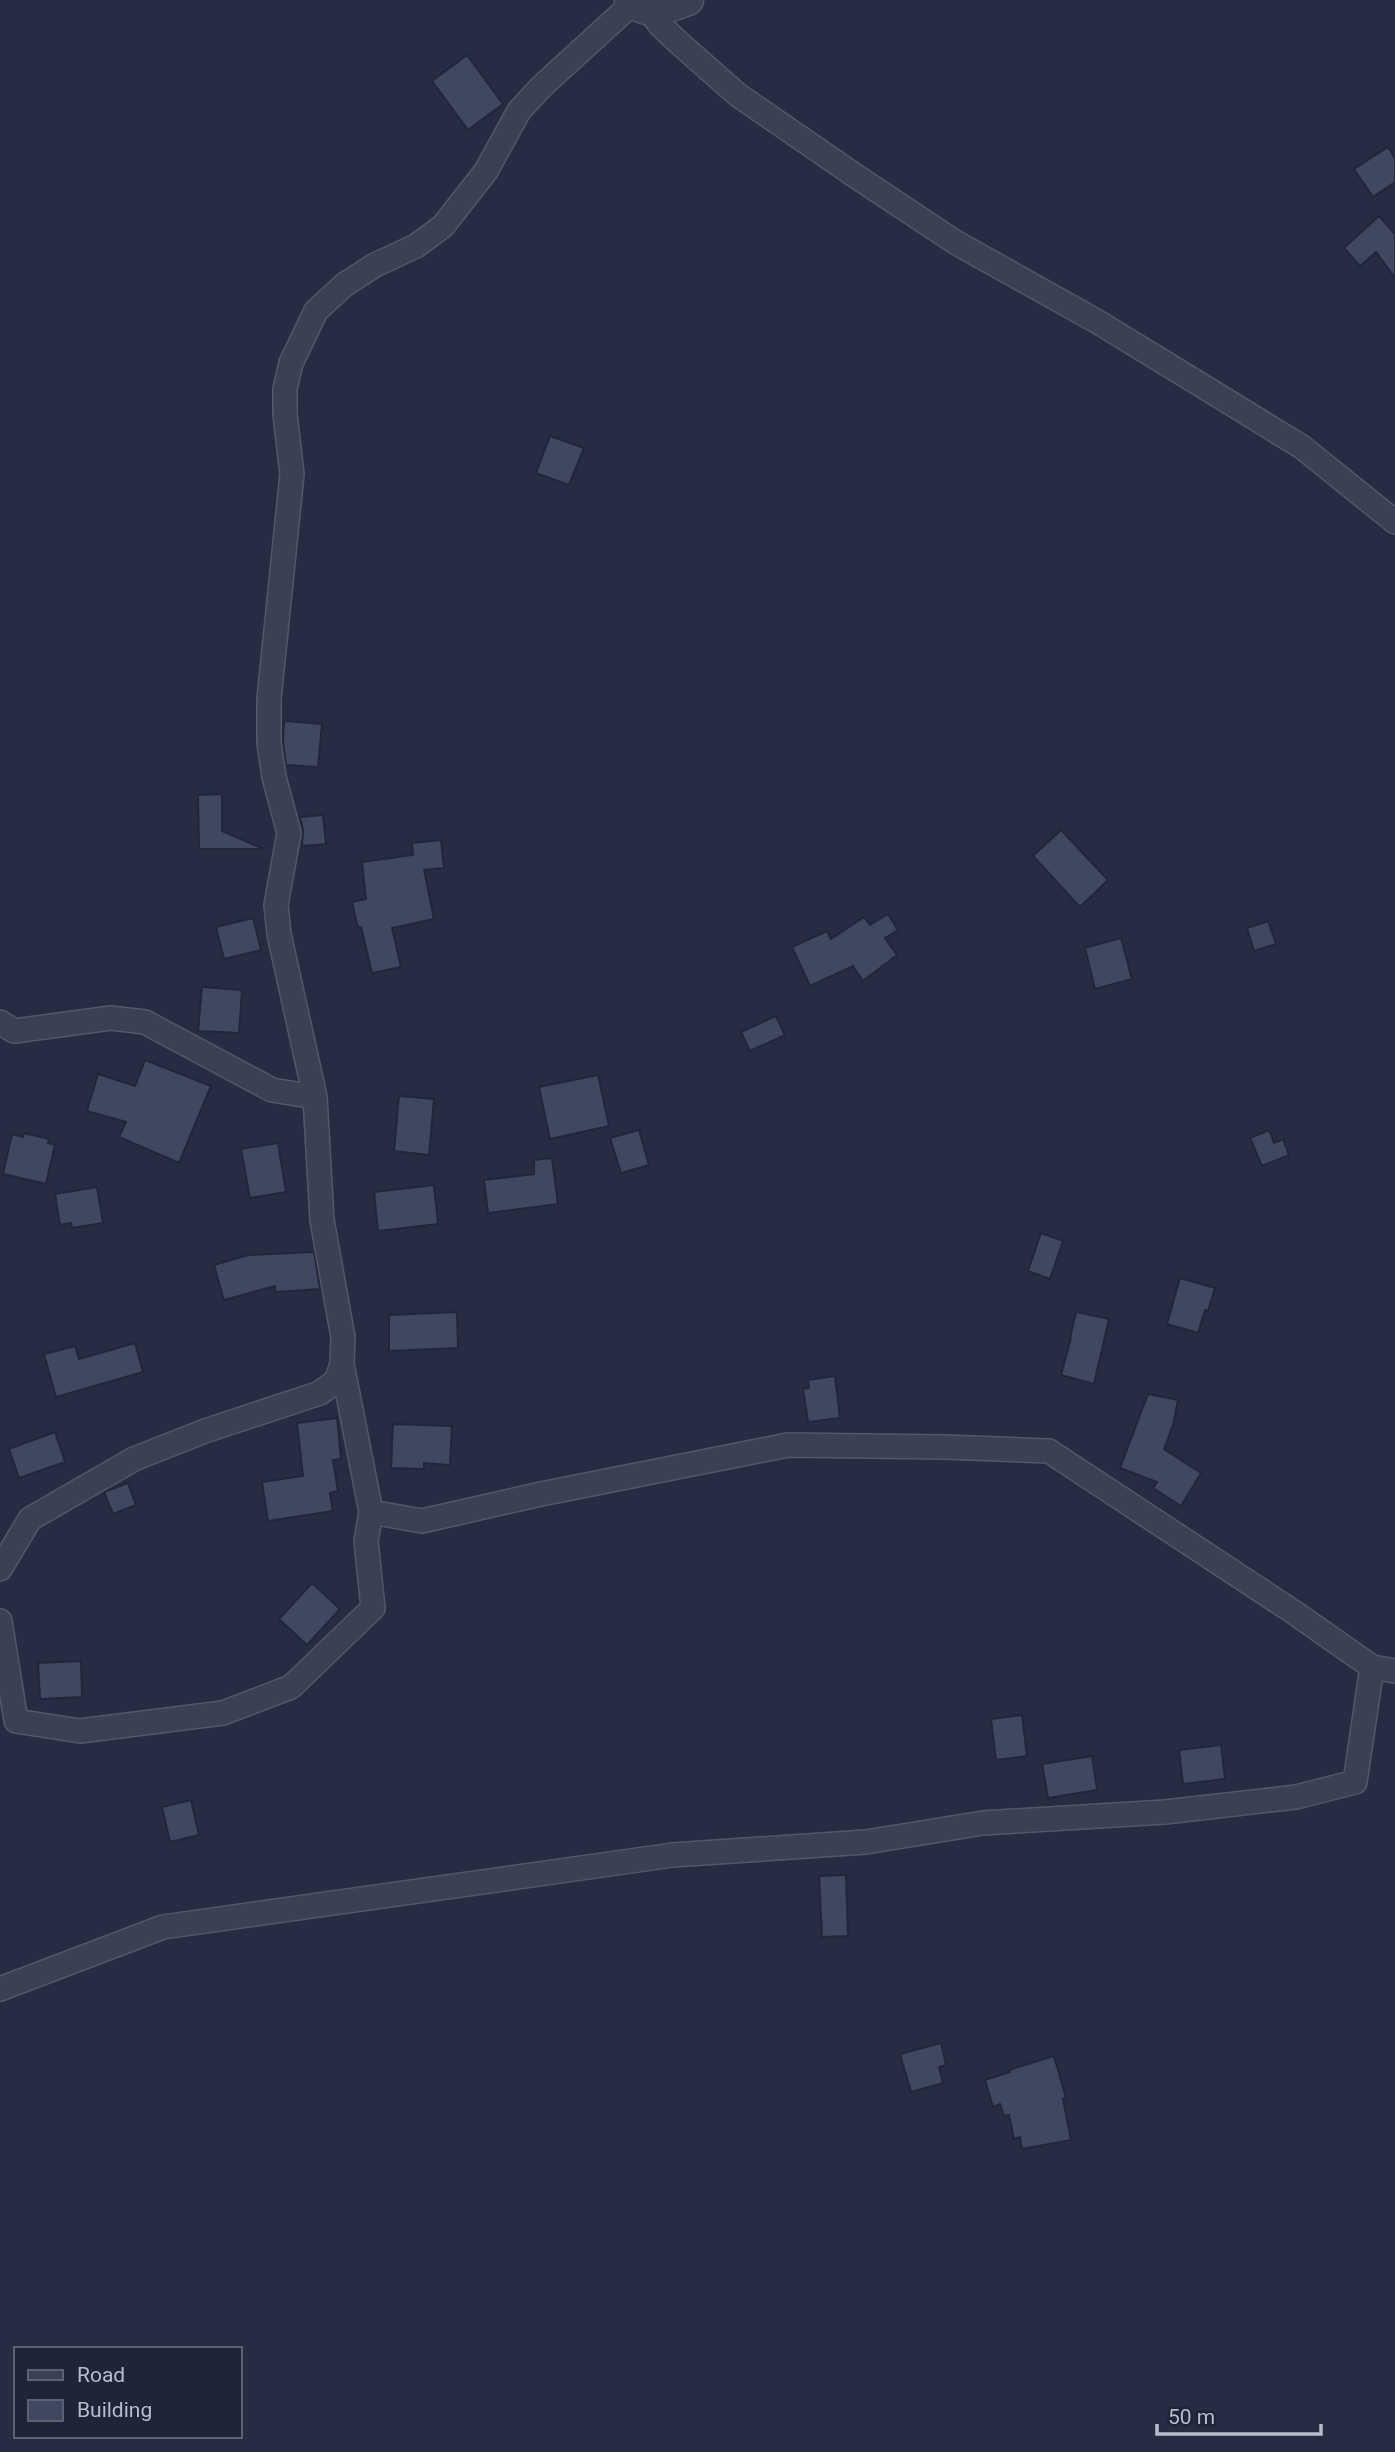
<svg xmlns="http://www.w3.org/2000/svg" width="1395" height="2452" font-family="Roboto,sans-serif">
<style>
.building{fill:#404860;stroke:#212739;stroke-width:2}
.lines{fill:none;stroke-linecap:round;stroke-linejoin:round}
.minor-casing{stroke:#535869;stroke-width:26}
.tertiary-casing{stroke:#535869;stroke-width:33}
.minor{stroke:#3b4052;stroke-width:23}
.tertiary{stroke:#3b4052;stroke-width:30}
</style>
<rect width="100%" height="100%" fill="#262d42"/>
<!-- building -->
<path class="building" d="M 467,55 L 503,104 L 468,130 L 432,81 Z
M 1388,147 L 1395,158 L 1395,182 L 1373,197 L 1354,169 Z
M 1379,216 L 1395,234 L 1395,278 L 1376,252 L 1360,266 L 1344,248 Z
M 550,436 L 584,448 L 569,485 L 536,473 Z
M 284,721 L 322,724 L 318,767 L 286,765 L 283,742 Z
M 222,794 L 222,831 L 264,849 L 199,849 L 198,795 Z
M 323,815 L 326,844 L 302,846 L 303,830 L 300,817 Z
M 1061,830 L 1108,880 L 1080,907 L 1033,856 Z
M 441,840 L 444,868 L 424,870 L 434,919 L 392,928 L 401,967 L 372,973 L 361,927 L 358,928 L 352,902 L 366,899 L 362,862 L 413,855 L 412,843 Z
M 888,914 L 898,930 L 885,938 L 897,955 L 863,981 L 853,966 L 810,986 L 792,947 L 827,931 L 831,939 L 864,917 L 870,925 Z
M 253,918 L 261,950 L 224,959 L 216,927 Z
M 1268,921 L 1276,944 L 1254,951 L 1247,928 Z
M 1121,938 L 1132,979 L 1095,989 L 1085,948 Z
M 202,987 L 242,990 L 239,1033 L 198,1031 Z
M 776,1016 L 785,1035 L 750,1051 L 741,1032 Z
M 145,1060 L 211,1086 L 179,1163 L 119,1137 L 126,1122 L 87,1111 L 98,1074 L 135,1086 Z
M 598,1075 L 609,1126 L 550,1139 L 539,1087 Z
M 399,1096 L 434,1099 L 429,1155 L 394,1151 Z
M 639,1130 L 649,1165 L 621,1173 L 610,1138 Z
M 1269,1130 L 1274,1143 L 1283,1139 L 1289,1155 L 1262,1166 L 1250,1138 Z
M 24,1133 L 49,1139 L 48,1143 L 55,1145 L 46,1184 L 3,1174 L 12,1134 L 23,1137 Z
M 278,1143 L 286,1192 L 250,1198 L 241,1149 Z
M 552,1158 L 558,1204 L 488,1213 L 484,1180 L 534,1174 L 534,1160 Z
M 434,1185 L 438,1224 L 378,1231 L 374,1192 Z
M 97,1187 L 103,1223 L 72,1228 L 71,1223 L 60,1225 L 55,1194 Z
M 1041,1233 L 1063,1241 L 1050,1279 L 1028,1271 Z
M 314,1252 L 320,1289 L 275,1292 L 275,1286 L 224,1300 L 214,1265 L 248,1255 Z
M 1180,1278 L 1215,1288 L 1208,1311 L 1205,1310 L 1198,1333 L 1167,1324 Z
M 457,1312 L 458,1348 L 389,1351 L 389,1315 Z
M 1076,1312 L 1109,1319 L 1094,1384 L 1061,1375 L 1071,1338 L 1070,1338 Z
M 135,1343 L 143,1372 L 56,1397 L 44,1354 L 75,1346 L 79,1359 Z
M 835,1376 L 840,1418 L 808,1422 L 803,1389 L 809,1388 L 808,1380 Z
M 1148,1394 L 1178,1400 L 1173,1425 L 1164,1449 L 1201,1473 L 1181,1506 L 1153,1488 L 1157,1482 L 1120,1468 Z
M 337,1418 L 341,1459 L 333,1460 L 338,1491 L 330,1493 L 333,1511 L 268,1521 L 262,1482 L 303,1476 L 297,1423 Z
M 393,1424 L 452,1426 L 450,1465 L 424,1463 L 424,1469 L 391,1468 Z
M 55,1432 L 65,1462 L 19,1478 L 9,1449 Z
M 128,1483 L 136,1505 L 113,1514 L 104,1492 Z
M 312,1583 L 340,1609 L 307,1645 L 279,1619 Z
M 81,1661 L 82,1697 L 40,1699 L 38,1663 Z
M 1022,1715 L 1027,1756 L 996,1760 L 991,1719 Z
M 1221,1745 L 1225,1779 L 1183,1784 L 1179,1750 Z
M 1092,1756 L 1097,1790 L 1048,1798 L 1042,1764 Z
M 191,1800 L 199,1835 L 170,1842 L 162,1807 Z
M 846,1875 L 848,1936 L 822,1937 L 819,1876 Z
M 941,2043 L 946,2065 L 939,2067 L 943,2083 L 911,2092 L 900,2054 Z
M 1054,2056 L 1066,2098 L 1063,2099 L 1071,2140 L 1022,2149 L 1020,2137 L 1014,2139 L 1009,2115 L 1004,2116 L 1000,2104 L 993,2107 L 985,2080 L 1010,2072 L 1009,2070 Z"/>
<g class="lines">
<!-- minor casing -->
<g class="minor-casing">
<path id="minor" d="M 651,12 L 660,25 L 679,43 L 738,95 L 857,177 L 955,242 L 1098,322 L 1302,447 L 1395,522
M 0,1022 L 14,1031 L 111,1018 L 145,1022 L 272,1090 L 315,1097
M 342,1364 L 371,1512 L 422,1521 L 541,1494 L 788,1445 L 944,1447 L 1049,1451 L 1295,1613 L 1372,1667 L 1395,1671
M 0,1569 L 30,1519 L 134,1459 L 205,1431 L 320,1393 L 336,1381 L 342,1364 L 343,1337 L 322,1220 L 315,1097 L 279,934 L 276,905 L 289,833 L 274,777 L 269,743 L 269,699 L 292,474 L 285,414 L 285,389 L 291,363 L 316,311 L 344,285 L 375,265 L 416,246 L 443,226 L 486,171 L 519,111 L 541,87 L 633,3
M 0,1621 L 16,1721 L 80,1731 L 223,1713 L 291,1687 L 373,1608 L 366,1541 L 371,1512
M 0,1989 L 163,1927 L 673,1855 L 866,1842 L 983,1823 L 1165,1812 L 1296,1797 L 1355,1782 L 1372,1667"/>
</g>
<!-- tertiary casing -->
<g class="tertiary-casing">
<path id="tertiary" d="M 630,0 C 651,18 665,8 688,0"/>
</g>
<!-- minor -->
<use href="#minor" class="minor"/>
<!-- tertiary -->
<use href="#tertiary" class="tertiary"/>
</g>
<!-- legend -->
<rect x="14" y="2347" width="228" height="91" fill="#1f2537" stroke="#5c6173" stroke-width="2"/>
<rect x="28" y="2370" width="35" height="10" fill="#3b4052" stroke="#5c6173" stroke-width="2"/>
<text x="77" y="2382" font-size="21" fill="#b8bccc">Road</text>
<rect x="28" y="2400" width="35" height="21" fill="#404860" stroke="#5c6173" stroke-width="2"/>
<text x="77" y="2417" font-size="21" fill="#b8bccc">Building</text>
<!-- scale -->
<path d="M1157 2424v10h164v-10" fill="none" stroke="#b8bccc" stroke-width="3.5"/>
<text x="1168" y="2424" font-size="21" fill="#b8bccc" stroke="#1f2537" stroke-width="5" paint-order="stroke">50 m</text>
</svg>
